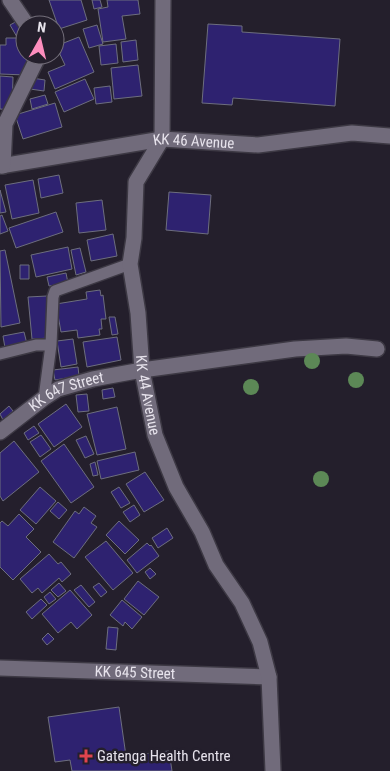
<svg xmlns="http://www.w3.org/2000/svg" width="390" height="771" font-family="'Roboto Condensed',sans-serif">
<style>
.building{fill:#2e2270;stroke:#6d6e7e}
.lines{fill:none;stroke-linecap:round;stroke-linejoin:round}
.lane-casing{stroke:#3d3944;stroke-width:14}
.street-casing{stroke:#3d3944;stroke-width:18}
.secondary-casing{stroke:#3d3944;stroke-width:18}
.lane{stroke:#716b7b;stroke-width:11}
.street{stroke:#716b7b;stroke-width:15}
.secondary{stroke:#716b7b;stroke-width:15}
.tree{fill:#5c8856}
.health-dot{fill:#e0444e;stroke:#241f2c;stroke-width:2}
.labels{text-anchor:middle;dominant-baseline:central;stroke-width:5;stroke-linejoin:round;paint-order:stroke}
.street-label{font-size:15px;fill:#e7e3ec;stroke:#241f2c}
.poi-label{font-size:15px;fill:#e7e3ec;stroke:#241f2c;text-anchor:start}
</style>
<rect width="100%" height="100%" fill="#241f2c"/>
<!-- building -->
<path class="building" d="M 49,0 L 81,0 L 87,20 L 59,29 Z
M 92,0 L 100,0 L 102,7 L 94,9 Z
M 107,0 L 138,0 L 140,14 L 122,16 L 126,39 L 103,42 L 98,9 L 108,7 Z
M 19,20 L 25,29 L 25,33 L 17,37 L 10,25 Z
M 208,24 L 242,26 L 242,32 L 340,39 L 335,106 L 233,98 L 232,105 L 202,103 Z
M 97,25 L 103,44 L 89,48 L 83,29 Z
M 79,37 L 94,72 L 55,89 L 48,72 L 65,65 L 56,46 Z
M 6,38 L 25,38 L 25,55 L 27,55 L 26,75 L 0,74 L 0,45 L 6,45 Z
M 136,40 L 138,60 L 123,62 L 121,42 Z
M 116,44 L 118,63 L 101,65 L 99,46 Z
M 138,65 L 142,96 L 114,99 L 111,68 Z
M 0,76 L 13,77 L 12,110 L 0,109 Z
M 32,78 L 45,80 L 44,91 L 30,89 Z
M 85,79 L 94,99 L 64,112 L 55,92 Z
M 110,86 L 112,102 L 96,104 L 94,88 Z
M 45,95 L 48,104 L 32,109 L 30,99 Z
M 55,103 L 62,127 L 23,139 L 15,115 Z
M 59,175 L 63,193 L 41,198 L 38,179 Z
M 33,180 L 39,213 L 12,219 L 5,185 Z
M 0,190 L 6,212 L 0,213 Z
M 169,192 L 211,195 L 208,234 L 166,230 Z
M 102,200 L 106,230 L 79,233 L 76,203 Z
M 56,212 L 63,232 L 16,248 L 9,228 Z
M 2,215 L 8,231 L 0,234 L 0,216 Z
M 113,234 L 117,256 L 91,261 L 87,240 Z
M 68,247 L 72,269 L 36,277 L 31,255 Z
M 80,248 L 86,272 L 76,275 L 71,250 Z
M 5,250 L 20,323 L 1,327 L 0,251 Z
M 20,265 L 29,265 L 29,279 L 20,279 Z
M 66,273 L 68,283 L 49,286 L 47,277 Z
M 100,290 L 101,296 L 103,295 L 106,319 L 101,319 L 102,329 L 99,329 L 100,335 L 78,338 L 77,330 L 61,332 L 56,304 L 87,299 L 86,292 Z
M 47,296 L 51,338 L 32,339 L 28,297 Z
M 109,317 L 115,317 L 118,334 L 112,335 Z
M 24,332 L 27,344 L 5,348 L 3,336 Z
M 117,337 L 121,360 L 87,367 L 83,342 Z
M 73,339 L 77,364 L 61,367 L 57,341 Z
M 78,367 L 79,376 L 55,380 L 53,370 Z
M 113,388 L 115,397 L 103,399 L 102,390 Z
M 87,394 L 89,411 L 78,412 L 76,395 Z
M 66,404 L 82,427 L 54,447 L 38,424 Z
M 9,406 L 13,411 L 3,420 L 0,414 Z
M 117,407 L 126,449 L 97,455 L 87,414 Z
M 34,426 L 39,433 L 28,440 L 24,433 Z
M 41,435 L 51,449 L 40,457 L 30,442 Z
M 86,436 L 94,454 L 85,458 L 76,440 Z
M 14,441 L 39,472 L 3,501 L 0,496 L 0,453 Z
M 64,444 L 94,487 L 71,503 L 41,461 Z
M 135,452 L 139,470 L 101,479 L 97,461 Z
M 95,462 L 98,475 L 93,476 L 90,464 Z
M 145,472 L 164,500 L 144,512 L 126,484 Z
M 40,487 L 56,501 L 36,524 L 20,510 Z
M 119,487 L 130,503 L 121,508 L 111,492 Z
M 58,502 L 67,510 L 59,519 L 50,511 Z
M 134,505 L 140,515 L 130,522 L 123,512 Z
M 84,507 L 96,516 L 91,523 L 97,527 L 74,558 L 53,542 L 75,511 L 79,514 Z
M 19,514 L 34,529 L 26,537 L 41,552 L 13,580 L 0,567 L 0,523 L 2,521 L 8,526 Z
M 119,521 L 139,540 L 125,554 L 106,535 Z
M 167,528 L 173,538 L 158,548 L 152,538 Z
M 106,541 L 133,573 L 113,590 L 85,557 Z
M 147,543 L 150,546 L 151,545 L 159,556 L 137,573 L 127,560 Z
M 49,554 L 58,564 L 61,562 L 71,574 L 62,582 L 59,578 L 42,593 L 38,588 L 32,593 L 20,579 Z
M 150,568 L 156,574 L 150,579 L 145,572 Z
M 138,581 L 159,597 L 144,615 L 124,599 Z
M 59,583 L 66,591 L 58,597 L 51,590 Z
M 99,583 L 107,592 L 101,597 L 93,587 Z
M 81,585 L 95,602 L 89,607 L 74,590 Z
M 70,590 L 92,615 L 77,629 L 71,622 L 58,633 L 42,614 Z
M 50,592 L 56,599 L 49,604 L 44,597 Z
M 41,599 L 47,605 L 32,619 L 26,612 Z
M 122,600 L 142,617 L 132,629 L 125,622 L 123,626 L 110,615 Z
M 108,627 L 118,628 L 116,650 L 106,649 Z
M 48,633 L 54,639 L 47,645 L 42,639 Z
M 119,707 L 126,756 L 169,751 L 172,771 L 72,771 L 70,760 L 55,762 L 48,717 Z"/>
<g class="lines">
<!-- lane casing -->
<g class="lane-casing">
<path id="lane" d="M 51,345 L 53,297 L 55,291 L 130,264
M 0,354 L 36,345 L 51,345 L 44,398"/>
</g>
<!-- street casing -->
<g class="street-casing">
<g id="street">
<path d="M 10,0 L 27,25"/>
<path id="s1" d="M 0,166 L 162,139 L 258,145 L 352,133 L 390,136"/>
<path d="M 3,166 L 5,124 L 36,61 L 36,55"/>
<path id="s2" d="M 0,432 L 44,398 L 58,389 L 93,379 L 142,370 L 295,349 L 346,346 L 377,349"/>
<path id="s3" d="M 0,668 L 269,677"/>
</g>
</g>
<!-- secondary casing -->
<g class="secondary-casing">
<g id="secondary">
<path id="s4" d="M 163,0 L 162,139 L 136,182 L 134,238 L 130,264 L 138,313 L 142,370 L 155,435 L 176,487 L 202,532 L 216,565 L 242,603 L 260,642 L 269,677 L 273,771"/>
</g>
</g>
<!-- lane -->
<use href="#lane" class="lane"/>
<!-- street -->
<use href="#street" class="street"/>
<!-- secondary -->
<use href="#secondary" class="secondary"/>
</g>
<!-- trees -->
<g class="tree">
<circle cx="312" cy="361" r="8"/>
<circle cx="356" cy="380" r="8"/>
<circle cx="251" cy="387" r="8"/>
<circle cx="321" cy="479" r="8"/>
</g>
<!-- markers -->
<path class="health-dot" d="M83.5 748.5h5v5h5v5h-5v5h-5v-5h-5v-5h5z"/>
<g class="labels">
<!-- street labels -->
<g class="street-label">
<text stroke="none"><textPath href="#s1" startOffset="196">KK 46 Avenue</textPath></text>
<text stroke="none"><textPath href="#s2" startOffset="79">KK 647 Street</textPath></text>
<text stroke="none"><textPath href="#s4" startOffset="404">KK 44 Avenue</textPath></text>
<text stroke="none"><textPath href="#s3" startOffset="135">KK 645 Street</textPath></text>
</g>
<!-- poi labels -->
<g class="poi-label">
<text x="97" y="756">Gatenga Health Centre</text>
</g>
</g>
<!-- north arrow -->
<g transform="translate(40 40) rotate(8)"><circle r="24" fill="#241f2c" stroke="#726d79"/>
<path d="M0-4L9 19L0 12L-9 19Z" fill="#fd8ebe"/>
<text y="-8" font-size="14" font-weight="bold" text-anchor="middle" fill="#e7e3ec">N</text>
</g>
</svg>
